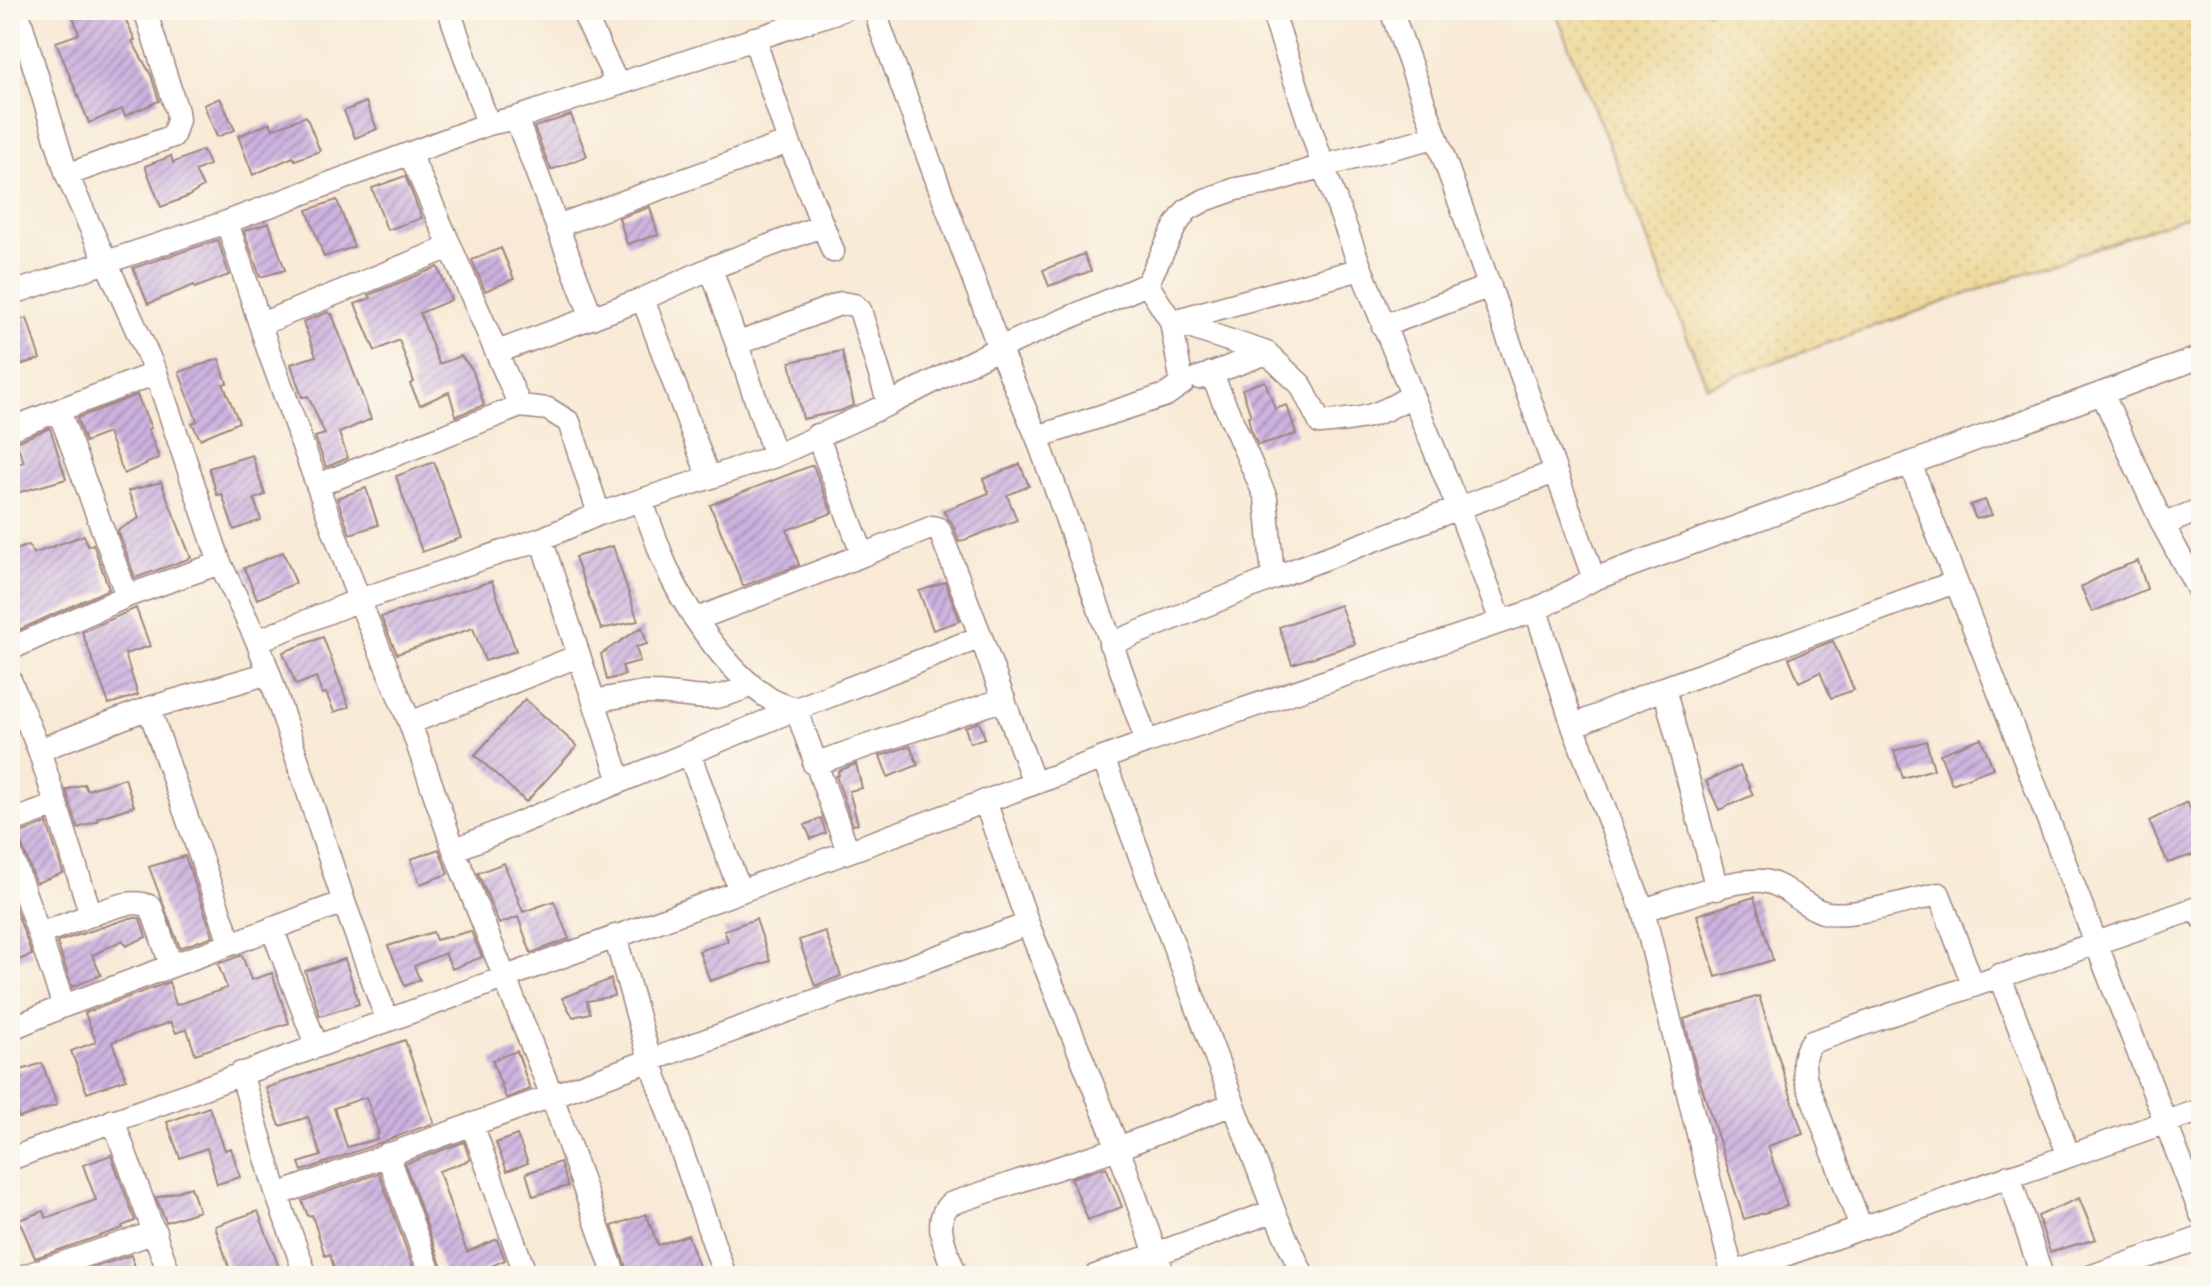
<svg xmlns="http://www.w3.org/2000/svg" width="2211" height="1286" font-family="'Shantell Sans',sans-serif">
<style>
.sand{fill:url(#sand-dots);stroke:#9c7c64;stroke-width:2}
.building{fill:url(#building-hatch);fill-rule:evenodd}
.lines{fill:none;stroke-linecap:round;stroke-linejoin:round}
.minor-casing{stroke:#a18480;stroke-width:25}
.minor{stroke:#fff;stroke-width:22}
</style>
<defs>
<pattern id="sand-dots" width="8" height="8" patternUnits="userSpaceOnUse" patternTransform="scale(2)"><rect width="8" height="8" fill="#eeda9e"/><path d="M2 2h.1M6 6h.1" fill="none" stroke="#cebb88" stroke-width="1.8" stroke-linecap="round"/></pattern>
<pattern id="building-hatch" width="6" height="6" patternUnits="userSpaceOnUse" patternTransform="scale(2)"><rect width="6" height="6" fill="#cbb2df"/><path d="M-1 1l2-2M0 6l6-6M5 7l2-2" fill="none" stroke="#a790b5"/></pattern>
</defs>
<rect width="100%" height="100%" fill="#fbf7ec"/>
<filter id="ink" filterUnits="userSpaceOnUse"><feTurbulence type="fractalNoise" baseFrequency=".0125" numOctaves="2"/><feDisplacementMap in="SourceGraphic" scale="16" xChannelSelector="R" yChannelSelector="G"/><feConvolveMatrix kernelMatrix="1 2 1 2 8 2 1 2 1" color-interpolation-filters="sRGB"/></filter>
<filter id="wash" filterUnits="userSpaceOnUse"><feTurbulence type="fractalNoise" baseFrequency=".006" numOctaves="4" result="noise"/><feDisplacementMap in="SourceGraphic" scale="32" xChannelSelector="R" yChannelSelector="G"/><feGaussianBlur stdDeviation="1.8" result="paint"/><feColorMatrix in="noise" values="0 0 0 0 0 0 0 0 0 0 0 0 0 0 0 0 0 1.4 0 .05"/><feComposite in="paint" operator="in"/></filter>
<g filter="url(#wash)">
<rect width="100%" height="100%" fill="#f8ead6"/>
<!-- sand -->
<path class="sand" d="M 1554,10 L 2201,10 L 2201,211 L 1707,386 Z"/>
<g id="blocks">
<!-- building -->
<path class="building" d="M 71,10 L 121,10 L 135,40 L 132,41 L 151,75 L 159,101 L 125,116 L 122,109 L 89,123 L 56,42 L 79,34 Z
M 220,98 L 235,130 L 217,137 L 204,105 Z
M 366,102 L 377,129 L 355,138 L 344,111 Z
M 571,115 L 587,156 L 551,170 L 534,127 Z
M 306,116 L 320,151 L 295,160 L 293,157 L 253,175 L 238,136 L 270,123 L 273,129 Z
M 203,150 L 209,165 L 195,171 L 203,187 L 187,197 L 161,207 L 145,166 L 171,156 L 173,163 Z
M 405,176 L 422,218 L 387,230 L 372,188 Z
M 337,200 L 354,247 L 324,257 L 307,210 Z
M 650,207 L 658,235 L 627,244 L 619,218 Z
M 269,223 L 285,270 L 260,277 L 244,231 Z
M 218,240 L 229,275 L 195,288 L 194,285 L 148,304 L 133,268 Z
M 501,248 L 514,279 L 485,291 L 472,260 Z
M 1084,254 L 1091,271 L 1049,286 L 1043,270 Z
M 438,267 L 451,300 L 420,313 L 439,364 L 461,356 L 472,369 L 484,405 L 456,416 L 449,392 L 420,405 L 410,384 L 414,382 L 399,340 L 375,351 L 355,304 L 371,298 L 369,295 Z
M 328,312 L 330,315 L 332,314 L 371,419 L 339,433 L 348,458 L 326,467 L 315,437 L 325,434 L 308,396 L 302,397 L 291,364 L 316,356 L 303,322 Z
M 27,318 L 40,359 L 10,368 L 10,323 Z
M 842,351 L 854,405 L 840,411 L 803,419 L 790,362 Z
M 219,359 L 227,383 L 223,384 L 239,422 L 200,439 L 192,423 L 197,421 L 179,372 Z
M 1265,381 L 1275,409 L 1287,405 L 1296,434 L 1258,445 L 1251,430 L 1248,416 L 1251,416 L 1242,389 Z
M 137,395 L 151,428 L 148,429 L 159,458 L 124,474 L 108,433 L 85,442 L 77,418 Z
M 50,428 L 66,479 L 10,495 L 10,467 L 24,462 L 16,442 Z
M 252,455 L 265,495 L 254,499 L 261,520 L 234,530 L 222,494 L 217,495 L 209,468 Z
M 434,462 L 461,538 L 422,552 L 396,476 Z
M 1020,464 L 1029,486 L 1007,495 L 1017,520 L 959,542 L 952,523 L 943,511 L 989,493 L 983,479 Z
M 813,465 L 832,513 L 787,530 L 799,565 L 743,586 L 710,505 Z
M 161,482 L 191,558 L 135,578 L 118,530 L 139,518 L 128,491 Z
M 366,488 L 378,525 L 350,534 L 337,498 Z
M 1985,500 L 1992,515 L 1976,519 L 1970,505 Z
M 84,535 L 88,546 L 93,544 L 109,589 L 10,634 L 10,552 L 29,545 L 33,554 Z
M 613,546 L 638,621 L 601,629 L 575,557 Z
M 283,552 L 296,583 L 257,599 L 244,568 Z
M 2138,561 L 2147,589 L 2092,612 L 2081,587 L 2111,571 Z
M 492,581 L 516,651 L 485,661 L 473,628 L 397,654 L 381,617 Z
M 945,582 L 960,621 L 933,630 L 919,591 Z
M 1340,605 L 1355,644 L 1292,664 L 1279,627 Z
M 136,608 L 150,646 L 125,654 L 138,695 L 109,704 L 82,632 Z
M 642,627 L 647,644 L 636,647 L 640,661 L 622,666 L 625,675 L 607,680 L 601,654 Z
M 323,637 L 349,707 L 334,712 L 326,693 L 322,694 L 316,677 L 296,685 L 283,652 Z
M 1833,641 L 1854,690 L 1831,698 L 1820,672 L 1799,682 L 1789,658 Z
M 525,699 L 577,746 L 526,802 L 475,755 Z
M 979,722 L 985,738 L 970,743 L 965,727 Z
M 1981,738 L 1993,768 L 1952,784 L 1940,754 Z
M 1926,741 L 1934,769 L 1903,778 L 1894,751 Z
M 910,746 L 918,765 L 888,777 L 880,756 Z
M 856,764 L 862,788 L 849,791 L 858,824 L 853,825 L 836,776 L 839,775 L 838,771 Z
M 1740,766 L 1753,795 L 1719,810 L 1706,781 Z
M 125,778 L 134,806 L 97,818 L 98,821 L 78,828 L 66,790 L 84,784 L 87,790 Z
M 2187,802 L 2195,819 L 2201,816 L 2201,852 L 2168,863 L 2149,821 Z
M 821,818 L 826,833 L 811,839 L 805,825 Z
M 47,823 L 63,873 L 36,883 L 18,834 Z
M 439,849 L 448,874 L 420,884 L 411,859 Z
M 185,856 L 213,936 L 180,948 L 149,867 Z
M 504,863 L 523,912 L 554,901 L 569,939 L 531,953 L 518,917 L 499,924 L 478,873 Z
M 10,894 L 32,955 L 10,963 Z
M 1754,897 L 1773,960 L 1716,977 L 1697,915 Z
M 130,918 L 140,918 L 146,937 L 126,946 L 123,940 L 92,955 L 101,975 L 72,987 L 57,942 Z
M 756,919 L 770,961 L 710,981 L 699,951 L 728,941 L 724,930 Z
M 471,931 L 482,957 L 452,969 L 445,953 L 414,966 L 420,980 L 405,986 L 388,946 L 433,932 L 436,940 Z
M 825,931 L 841,976 L 815,986 L 799,940 Z
M 242,955 L 251,980 L 272,973 L 289,1023 L 195,1054 L 187,1029 L 176,1033 L 171,1022 L 112,1042 L 126,1079 L 87,1093 L 71,1051 L 96,1042 L 85,1013 L 169,982 L 176,1005 L 227,988 L 218,964 Z
M 345,959 L 359,1004 L 320,1016 L 305,971 Z
M 611,979 L 614,996 L 587,1001 L 590,1013 L 573,1017 L 562,998 Z
M 1759,996 L 1803,1134 L 1768,1146 L 1787,1206 L 1744,1219 L 1697,1072 L 1684,1019 Z
M 405,1040 L 434,1123 L 302,1171 L 299,1163 L 321,1156 L 308,1117 L 280,1126 L 266,1088 ZM 366,1097 L 379,1134 L 376,1135 L 377,1139 L 347,1147 L 334,1108 Z
M 517,1051 L 530,1089 L 506,1098 L 492,1060 Z
M 42,1063 L 57,1105 L 19,1118 L 10,1093 L 10,1074 Z
M 209,1107 L 225,1150 L 231,1148 L 240,1177 L 217,1184 L 207,1148 L 180,1158 L 167,1122 Z
M 517,1135 L 528,1163 L 507,1171 L 496,1143 Z
M 464,1142 L 470,1160 L 439,1171 L 456,1222 L 467,1252 L 497,1239 L 505,1260 L 478,1272 L 479,1276 L 445,1276 L 405,1164 Z
M 111,1155 L 135,1221 L 122,1226 L 123,1228 L 35,1258 L 19,1220 L 43,1211 L 46,1218 L 96,1200 L 83,1165 Z
M 560,1162 L 568,1186 L 533,1196 L 526,1173 Z
M 1106,1167 L 1122,1207 L 1088,1220 L 1071,1178 Z
M 379,1173 L 416,1276 L 336,1276 L 330,1254 L 325,1256 L 312,1215 L 308,1216 L 302,1201 Z
M 191,1187 L 199,1211 L 166,1222 L 156,1198 Z
M 2079,1198 L 2096,1239 L 2050,1252 L 2038,1216 Z
M 258,1211 L 282,1276 L 232,1276 L 215,1226 Z
M 646,1214 L 658,1245 L 688,1235 L 702,1276 L 629,1276 L 612,1226 Z
M 131,1255 L 137,1276 L 68,1276 Z"/>
</g>
</g>
<g filter="url(#ink)">
<use href="#blocks" fill-opacity="0" stroke="#a18480" stroke-width="2"/>
<g class="lines">
<!-- minor casing -->
<g class="minor-casing">
<path id="minor" d="M 17,10 L 67,175 L 156,373 L 220,563 L 257,641 L 269,673 L 344,902 L 387,1020
M 449,10 L 488,124
M 582,10 L 617,83
M 876,10 L 880,27 L 999,348 L 1037,437 L 1147,742
M 1272,10 L 1323,166 L 1361,269 L 1459,510 L 1501,621
M 1391,10 L 1594,579
M 754,38 L 789,142 L 833,251
M 516,118 L 592,318
M 410,154 L 520,406
M 67,175 L 173,136 L 178,120 L 177,111 L 145,10
M 227,222 L 269,352 L 359,600 L 410,723 L 454,850 L 552,1096 L 615,1276
M 557,226 L 789,142
M 711,268 L 775,456
M 10,294 L 227,222 L 488,124 L 516,118 L 842,10
M 643,299 L 709,478
M 1171,321 L 1267,353 L 1301,385 L 1320,423 C 1362,419 1376,418 1412,395
M 1173,321 L 1361,269
M 261,324 L 450,247
M 1383,326 L 1490,286
M 737,344 L 842,303 L 854,305 L 860,310 L 889,404
M 497,352 L 643,299 L 711,268 L 821,226
M 1211,373 L 1266,498 L 1273,578
M 1199,378 L 1267,353
M 2102,393 L 2163,525 L 2201,509
M 59,411 L 127,596
M 10,429 L 156,373
M 817,435 L 863,555 L 933,527 L 939,529 L 981,637
M 1037,437 L 1166,395 L 1182,384 L 1171,321 L 1147,284
M 1910,463 L 2201,1214
M 318,485 L 520,406 L 548,409 L 569,422 L 599,514
M 641,501 C 649,520 656,540 663,559 C 682,606 725,669 767,697 C 775,703 786,706 796,709 L 848,851
M 2163,525 L 2201,595
M 541,539 L 620,781
M 1536,610 L 1573,726 L 1643,910 L 1733,1276
M 697,619 L 863,555
M 257,641 L 359,600 L 541,539 L 599,514 L 775,456 L 889,404 L 999,348 L 1147,284 L 1176,225 L 1187,210 L 1205,200 L 1236,189 L 1264,184 L 1323,166 L 1435,137
M 1110,644 L 1273,578 L 1555,472
M 10,649 L 127,596 L 220,563
M 10,680 L 39,750 L 91,915 L 39,934
M 1664,688 L 1717,889
M 595,701 C 613,698 634,692 652,693 C 698,694 704,707 751,685
M 149,708 L 230,942
M 410,723 L 578,656
M 1573,726 L 1664,688 L 1955,582
M 39,750 L 149,708 L 269,673
M 689,753 L 740,891
M 1103,758 L 1274,1211 L 1303,1276
M 814,764 L 1004,699
M 985,801 L 1028,924 L 1118,1148 L 1164,1276
M 10,822 L 56,805
M 454,850 L 796,709 L 981,637 L 1034,783
M 10,851 L 64,1006 L 344,902
M 1643,910 C 1674,901 1731,878 1763,881 C 1786,884 1801,905 1823,912 C 1850,919 1910,900 1939,894 L 1973,985
M 91,915 C 109,909 133,897 151,907 L 171,965
M 272,928 L 316,1045
M 615,936 L 650,1060 L 725,1276
M 1999,975 L 2069,1156
M 10,1029 L 64,1006
M 241,1073 L 277,1195 L 306,1276
M 113,1120 L 170,1276
M 472,1124 L 526,1276
M 387,1154 L 431,1276
M 10,1159 L 1147,742 L 1536,610 L 1594,579 L 2201,357
M 2009,1176 L 2042,1276
M 277,1195 L 1028,924
M 1861,1228 L 1806,1080 C 1803,1065 1802,1054 1812,1042 L 2197,908 L 2201,917
M 1733,1273 L 2201,1110
M 24,1276 L 156,1232
M 956,1276 C 949,1255 930,1222 950,1204 L 1118,1148 L 1233,1104
M 1095,1276 L 1274,1211
M 2092,1276 L 2201,1238"/>
</g>
<!-- minor -->
<use href="#minor" class="minor"/>
</g>
</g>
<!-- margin -->
<rect width="2211" height="1286" fill="none" stroke="#fbf7ec" stroke-width="40"/>
</svg>
